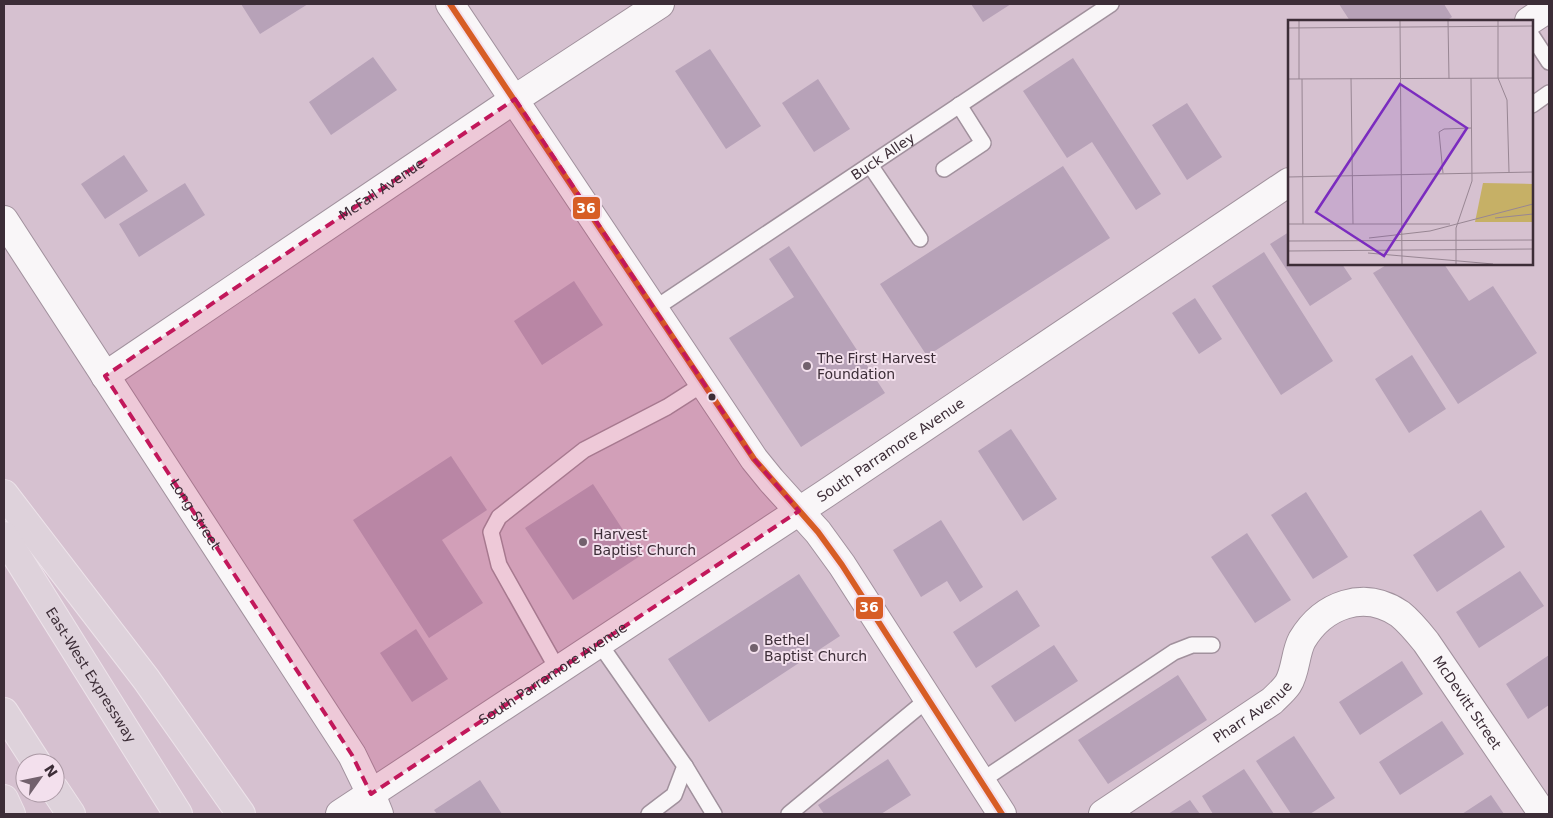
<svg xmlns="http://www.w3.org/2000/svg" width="1553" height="818" font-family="'DejaVu Sans',sans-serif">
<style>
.building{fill:#b7a2b8}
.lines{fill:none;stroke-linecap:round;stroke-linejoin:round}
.lane-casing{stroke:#a1919d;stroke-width:18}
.street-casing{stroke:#a1919d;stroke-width:30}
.secondary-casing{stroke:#a1919d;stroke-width:30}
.highway-casing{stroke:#ede3ea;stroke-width:30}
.lane{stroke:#f9f6f8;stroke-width:15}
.street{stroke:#f9f6f8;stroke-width:28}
.secondary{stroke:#f9f6f8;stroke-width:28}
.highway{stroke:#ded2db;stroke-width:28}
.bus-1-casing{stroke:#f3e0ed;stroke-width:10}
.bus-1{stroke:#d75d25;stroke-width:6}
.marked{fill:#c2185b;fill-opacity:0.2;stroke:#c2185b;stroke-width:4;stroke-dasharray:10 6;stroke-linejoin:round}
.poi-dot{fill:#72616d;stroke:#f3e0ed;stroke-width:2}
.bus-dot{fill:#3c2d37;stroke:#f3e0ed;stroke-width:2}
.labels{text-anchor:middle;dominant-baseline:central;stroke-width:4;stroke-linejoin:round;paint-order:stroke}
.street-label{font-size:14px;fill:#3c2d37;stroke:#f3e0ed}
.poi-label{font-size:14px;fill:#3c2d37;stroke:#f3e0ed;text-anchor:start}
.inset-road{fill:none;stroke:#988693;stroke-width:1}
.view{fill:#7b2cbf;fill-opacity:0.15;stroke:#7b2cbf;stroke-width:2.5}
.inset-edge{fill:none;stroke:#3c2d37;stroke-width:2.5}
.line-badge{stroke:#f3e0ed;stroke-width:2}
.badge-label{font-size:14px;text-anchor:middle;font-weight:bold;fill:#fff}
</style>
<rect width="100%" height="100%" fill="#d6c1d0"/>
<!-- building -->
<path class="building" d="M 241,4 L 308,4 L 260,34 Z
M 971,4 L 1011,4 L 983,22 Z
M 1339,4 L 1444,4 L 1452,17 L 1446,21 L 1350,21 Z
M 710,49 L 761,126 L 726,149 L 675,71 Z
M 373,57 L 397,90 L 331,135 L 309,102 Z
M 1073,58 L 1161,194 L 1136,210 L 1092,142 L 1067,158 L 1023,91 Z
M 818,79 L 850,129 L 814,152 L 782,103 Z
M 1187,103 L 1222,157 L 1187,180 L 1152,125 Z
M 124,155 L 148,191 L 105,219 L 81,184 Z
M 1063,166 L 1110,238 L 927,356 L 880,284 Z
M 185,183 L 205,215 L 139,257 L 119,224 Z
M 1289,232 L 1289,264 L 1342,264 L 1352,279 L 1310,306 L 1270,244 Z
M 789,246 L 885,393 L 801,447 L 729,338 L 794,297 L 769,259 Z
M 1264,252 L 1333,361 L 1281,395 L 1212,286 Z
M 1388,264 L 1444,264 L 1469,301 L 1493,286 L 1537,353 L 1458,404 L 1373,273 Z
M 574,281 L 603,325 L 542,365 L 514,321 Z
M 1195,298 L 1222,339 L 1199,354 L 1172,313 Z
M 1412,355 L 1446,409 L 1409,433 L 1375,379 Z
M 1011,429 L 1057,499 L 1023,521 L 978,451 Z
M 451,456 L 487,510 L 442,540 L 483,603 L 429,638 L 353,520 Z
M 593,484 L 640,556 L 573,600 L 525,528 Z
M 1306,492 L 1348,557 L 1313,579 L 1271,515 Z
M 1481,510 L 1505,547 L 1437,592 L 1413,555 Z
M 941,520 L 983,587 L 960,602 L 947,581 L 921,597 L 893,550 Z
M 1247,533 L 1291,600 L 1255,623 L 1211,557 Z
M 1520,571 L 1544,606 L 1479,648 L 1456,612 Z
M 799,574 L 840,636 L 709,722 L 668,659 Z
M 1017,590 L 1040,626 L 976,668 L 953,632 Z
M 416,629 L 448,679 L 412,702 L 380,653 Z
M 1054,645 L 1078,681 L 1015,722 L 991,686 Z
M 1549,655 L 1549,705 L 1528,719 L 1506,684 Z
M 1402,661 L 1423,694 L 1360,735 L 1339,702 Z
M 1178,675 L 1207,720 L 1108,784 L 1078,740 Z
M 1442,721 L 1464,754 L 1400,795 L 1379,762 Z
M 1294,736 L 1335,798 L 1310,814 L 1291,814 L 1256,761 Z
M 888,759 L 911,795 L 881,814 L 824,814 L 818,805 Z
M 1244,769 L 1274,814 L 1213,814 L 1202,796 Z
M 480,780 L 502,814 L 437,814 L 434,810 Z
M 1491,795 L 1504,814 L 1462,814 Z
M 1190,800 L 1200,814 L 1168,814 Z"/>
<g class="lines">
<!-- lane casing -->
<g class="lane-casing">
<g id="lane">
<path d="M 1532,36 L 1549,62"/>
<path d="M 1532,105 L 1549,93"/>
<path d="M 870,165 L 920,239"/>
<path d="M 944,169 L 983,143 L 959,105"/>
<path id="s1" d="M 654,309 L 1111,4"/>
<path d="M 599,643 L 685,766 L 674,795 L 649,814"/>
<path d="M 558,670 L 499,565 L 491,532 L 499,517 L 584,450 L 667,407 L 703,384"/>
<path d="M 685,766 L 714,814"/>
<path d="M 981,781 L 1174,652 L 1192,645 L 1212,645"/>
<path d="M 789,814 L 928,699"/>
</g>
</g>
<!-- street casing -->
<g class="street-casing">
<g id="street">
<path id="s2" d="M 105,376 L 515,99 L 660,4"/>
<path d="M 371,794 L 379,814"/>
<path id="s3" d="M 1103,814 L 1272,701 C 1277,696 1284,690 1288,684 C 1296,671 1295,653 1302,640 C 1323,605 1364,589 1400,614 C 1410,622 1418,632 1426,642 L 1543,814"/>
</g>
</g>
<!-- secondary casing -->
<g class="secondary-casing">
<g id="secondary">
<path d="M 450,4 L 754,459 L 771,480 L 818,532 L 842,565 L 1002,814"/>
<path d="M 1529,21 L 1549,8"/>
<path id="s4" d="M 4,220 L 352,755 L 371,794"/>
<path id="s5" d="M 340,814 L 825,494 L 1289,182"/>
</g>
</g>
<!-- highway casing -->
<g class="highway-casing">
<g id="highway">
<path d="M 4,494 L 146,679 L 241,814"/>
<path id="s6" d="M 4,536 L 178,814"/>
<path d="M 4,712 L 37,763"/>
<path d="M 55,790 L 71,814"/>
<path d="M 4,799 L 11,814"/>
</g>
</g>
<!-- lane -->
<use href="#lane" class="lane"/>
<!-- street -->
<use href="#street" class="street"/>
<!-- secondary -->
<use href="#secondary" class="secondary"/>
<!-- highway -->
<use href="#highway" class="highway"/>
<!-- bus-1 casing -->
<g class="bus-1-casing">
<path id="bus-1" d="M 450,4 L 754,459 L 818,532 L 842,565 L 1002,814"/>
</g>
<!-- bus-1 -->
<use href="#bus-1" class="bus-1"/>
</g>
<!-- marked area -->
<path class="marked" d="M 515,99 L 754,459 L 799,511 L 371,794 L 352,755 L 105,376 Z"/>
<!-- markers -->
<g class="poi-dot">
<circle cx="807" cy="366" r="5"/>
<circle cx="583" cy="542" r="5"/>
<circle cx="754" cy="648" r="5"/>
</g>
<circle class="bus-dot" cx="712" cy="397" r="4.5"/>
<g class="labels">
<!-- street labels -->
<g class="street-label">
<text stroke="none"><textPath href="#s1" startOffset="275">Buck Alley</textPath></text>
<text stroke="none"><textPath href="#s2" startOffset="334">McFall Avenue</textPath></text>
<text stroke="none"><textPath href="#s5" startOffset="660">South Parramore Avenue</textPath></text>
<text stroke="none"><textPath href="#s4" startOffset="351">Long Street</textPath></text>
<text stroke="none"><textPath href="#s5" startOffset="255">South Parramore Avenue</textPath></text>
<text stroke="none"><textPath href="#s6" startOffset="164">East-West Expressway</textPath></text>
<text stroke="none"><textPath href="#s3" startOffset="499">McDevitt Street</textPath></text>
<text stroke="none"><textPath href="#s3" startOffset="181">Pharr Avenue</textPath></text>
</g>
<!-- poi labels -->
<g class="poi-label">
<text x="817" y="358">The First Harvest<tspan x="817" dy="16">Foundation</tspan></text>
<text x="593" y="534">Harvest<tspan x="593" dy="16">Baptist Church</tspan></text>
<text x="764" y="640">Bethel<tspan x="764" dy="16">Baptist Church</tspan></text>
</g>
</g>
<!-- overview -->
<g transform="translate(1288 20)">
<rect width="245" height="245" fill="#d6c1d0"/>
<path d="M 195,163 L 245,164 L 245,202 L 187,202 Z" fill="#c6b066"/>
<path class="inset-road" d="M 11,1 L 11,59M 112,1 L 114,244M 160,1 L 161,59M 210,1 L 210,58 L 219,80 L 221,152M 0,8 L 245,6M 63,58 L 65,204M 0,59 L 245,58M 14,59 L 15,204M 155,153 L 151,112 L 156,109 L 183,108M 0,157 L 245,152M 207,198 L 245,194M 0,204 L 162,204M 81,218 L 142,211 L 245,184M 0,221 L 245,220M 0,231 L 245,229M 80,233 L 205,244M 168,244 L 168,208 L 184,161 L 183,58"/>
<path class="view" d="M 112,64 L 179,108 L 96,236 L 28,192 Z"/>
<rect width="245" height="245" class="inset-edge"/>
</g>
<g class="line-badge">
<rect x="572" y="196" width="29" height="24" rx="5" fill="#d75d25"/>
<rect x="855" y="596" width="29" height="24" rx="5" fill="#d75d25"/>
</g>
<g class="badge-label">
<text x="586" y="213">36</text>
<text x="869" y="612">36</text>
</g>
<!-- border -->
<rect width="1553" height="818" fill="none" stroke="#3c2d37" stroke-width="10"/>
<!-- north arrow -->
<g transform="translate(40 778) rotate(57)"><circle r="24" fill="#f3e0ed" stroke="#aa98a4"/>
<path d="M0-4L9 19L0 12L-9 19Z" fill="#72616d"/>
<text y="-8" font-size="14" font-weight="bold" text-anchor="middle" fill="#3c2d37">N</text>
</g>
</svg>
